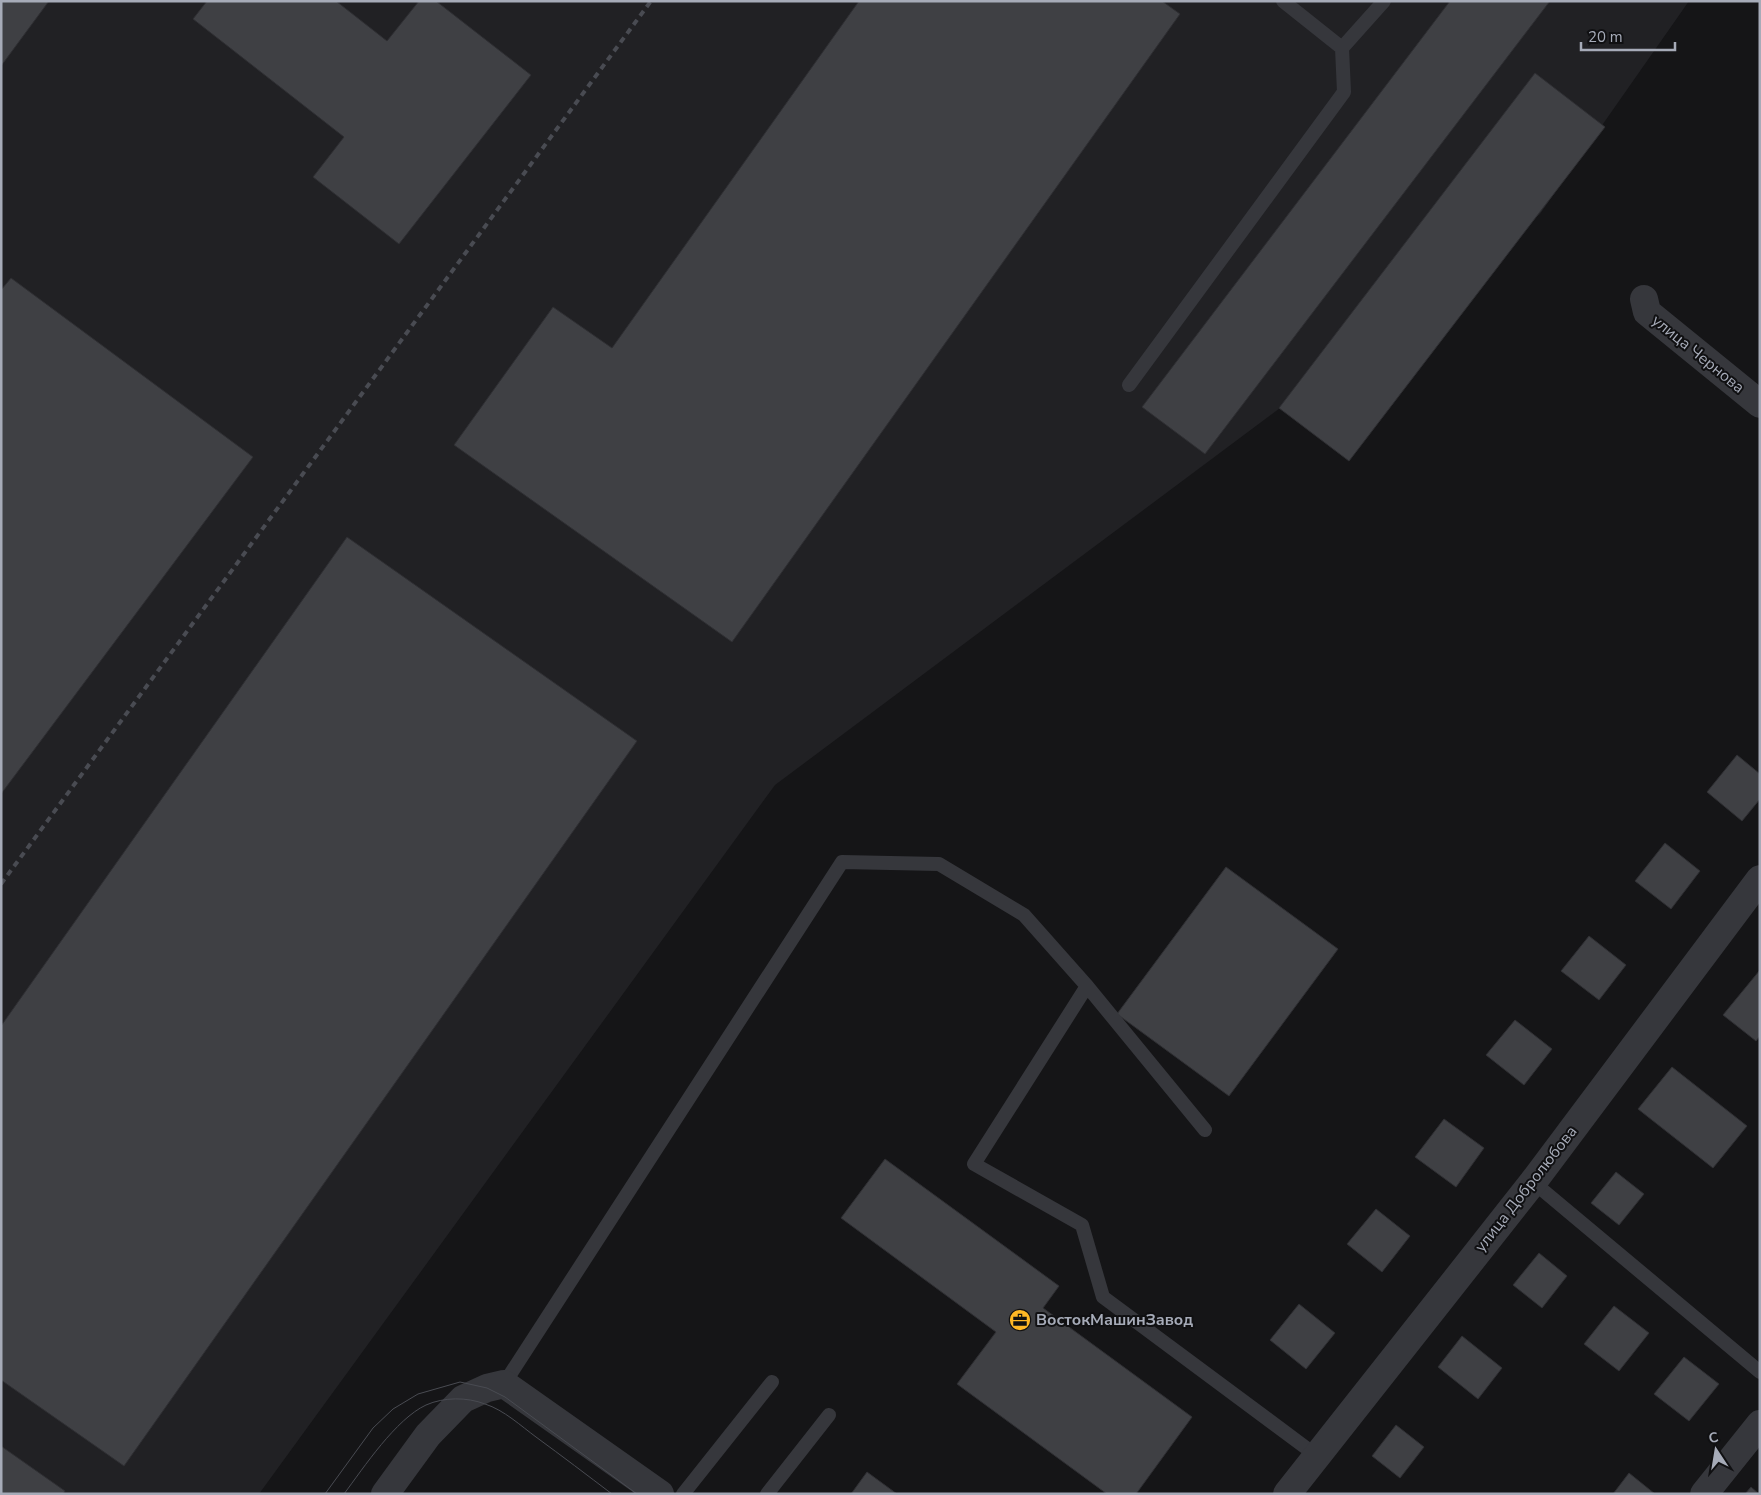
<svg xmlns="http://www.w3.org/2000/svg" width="1761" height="1495" font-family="'Nunito Sans',sans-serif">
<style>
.built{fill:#212124}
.building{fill:#3f4044;stroke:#2f2f33}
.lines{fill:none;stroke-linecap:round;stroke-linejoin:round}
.service{stroke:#36373c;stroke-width:14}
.minor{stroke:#36373c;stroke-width:28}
.tram{stroke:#494b52;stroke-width:1}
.rail{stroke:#494b52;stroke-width:4;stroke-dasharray:6 5;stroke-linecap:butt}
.labels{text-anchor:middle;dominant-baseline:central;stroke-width:4;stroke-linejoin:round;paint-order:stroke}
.street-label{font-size:16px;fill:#a6abb8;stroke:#101012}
.poi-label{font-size:16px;font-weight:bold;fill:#a6abb8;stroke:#101012;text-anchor:start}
</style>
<rect width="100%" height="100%" fill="#151517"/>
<!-- built -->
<path class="built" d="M 1,1 L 1689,1 L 1540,214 L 775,785 L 259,1494 L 1,1494 Z"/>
<!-- building -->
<path class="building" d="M 1,1 L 49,1 L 1,66 Z
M 207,1 L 336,1 L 387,41 L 419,1 L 436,1 L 531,75 L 399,244 L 313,177 L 344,137 L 193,19 Z
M 859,1 L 1162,1 L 1180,14 L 732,642 L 454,445 L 553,307 L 612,348 Z
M 1450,1 L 1550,1 L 1205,454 L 1142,407 Z
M 1535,73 L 1605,127 L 1349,461 L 1279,408 Z
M 11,278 L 253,457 L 1,794 L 1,290 Z
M 347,537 L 637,741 L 124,1466 L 1,1380 L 1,1026 Z
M 1737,755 L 1760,774 L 1760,799 L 1742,821 L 1707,792 Z
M 1665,843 L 1700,871 L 1671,909 L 1635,881 Z
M 1226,867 L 1338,949 L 1229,1096 L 1117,1014 Z
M 1589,936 L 1626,965 L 1599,1000 L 1561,971 Z
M 1760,970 L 1760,1036 L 1756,1041 L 1723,1015 Z
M 1515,1020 L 1552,1049 L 1524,1085 L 1486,1055 Z
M 1672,1067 L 1747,1126 L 1713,1168 L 1638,1109 Z
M 1444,1119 L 1484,1148 L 1456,1187 L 1415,1157 Z
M 885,1159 L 1059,1286 L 1043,1308 L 1192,1417 L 1136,1494 L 1107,1494 L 957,1384 L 996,1332 L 841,1218 Z
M 1616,1172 L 1644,1194 L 1619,1225 L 1591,1203 Z
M 1376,1209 L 1410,1236 L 1382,1272 L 1347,1244 Z
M 1539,1253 L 1567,1276 L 1542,1308 L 1513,1285 Z
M 1299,1304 L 1335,1333 L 1306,1369 L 1270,1340 Z
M 1614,1306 L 1649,1333 L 1619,1371 L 1584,1344 Z
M 1462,1336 L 1502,1368 L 1478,1399 L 1438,1367 Z
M 1684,1357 L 1719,1384 L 1689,1421 L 1654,1394 Z
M 1396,1425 L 1424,1447 L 1400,1478 L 1372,1456 Z
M 1,1446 L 65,1491 L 63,1494 L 1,1494 Z
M 867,1472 L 897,1494 L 851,1494 Z
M 1629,1473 L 1655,1494 L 1613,1494 Z
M 1751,1487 L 1759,1494 L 1745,1494 Z"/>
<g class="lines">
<!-- service -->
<path class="service" d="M 1283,1 L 1342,48 L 1384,1
M 1129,385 L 1344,92 L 1342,48
M 1205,1130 L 1087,986 L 974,1164 L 1082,1225 L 1103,1297 L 1317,1456
M 1533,1182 L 1760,1372
M 504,1384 L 842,862 L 939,864 L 1024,915 L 1087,986
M 683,1494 L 772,1382
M 767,1494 L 829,1415"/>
<!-- minor -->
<path class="minor" d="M 1644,299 L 1647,312 L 1760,404
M 385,1494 L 428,1435 L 463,1399 L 487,1388 L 504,1384 L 660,1494
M 1287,1494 L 1533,1182 L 1760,879
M 1704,1494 L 1760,1424"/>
<!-- tram -->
<path class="tram" d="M 325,1494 L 373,1428 L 393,1409 L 418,1394 L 460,1382 L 487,1388 L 505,1397 L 637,1494
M 344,1494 C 364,1467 396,1419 426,1405 C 444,1397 467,1397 485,1404 C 504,1410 521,1426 536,1437 C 562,1456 587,1475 612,1494"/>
<!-- rail -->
<path class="rail" d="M 1,884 L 651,1"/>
</g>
<!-- icons -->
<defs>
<g id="office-disc" transform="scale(1.125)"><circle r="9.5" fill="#ffb825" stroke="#101012"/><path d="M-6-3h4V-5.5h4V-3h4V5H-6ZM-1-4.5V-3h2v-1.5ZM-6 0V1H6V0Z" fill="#111"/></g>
</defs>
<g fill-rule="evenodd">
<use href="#office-disc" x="1020" y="1320"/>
</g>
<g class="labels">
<!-- street labels -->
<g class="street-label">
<text transform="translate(1698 354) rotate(39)">улица Чернова</text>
<text transform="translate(1526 1189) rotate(-52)">улица Добролюбова</text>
</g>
<!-- poi labels -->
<g class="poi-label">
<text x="1036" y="1320">ВостокМашинЗавод</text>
</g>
</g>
<!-- border -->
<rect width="1761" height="1495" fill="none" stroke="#a6abb8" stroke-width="5"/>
<!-- north arrow -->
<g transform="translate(1716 1450) rotate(348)" stroke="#101012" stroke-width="4" paint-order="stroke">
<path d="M0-4L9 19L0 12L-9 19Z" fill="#a6abb8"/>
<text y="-8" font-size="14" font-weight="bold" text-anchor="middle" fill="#a6abb8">С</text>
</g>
<!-- scale -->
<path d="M1581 42v8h94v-8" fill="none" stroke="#a6abb8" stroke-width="2.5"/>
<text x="1588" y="42" font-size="15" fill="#a6abb8" stroke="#101012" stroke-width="4" paint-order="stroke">20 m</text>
</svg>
